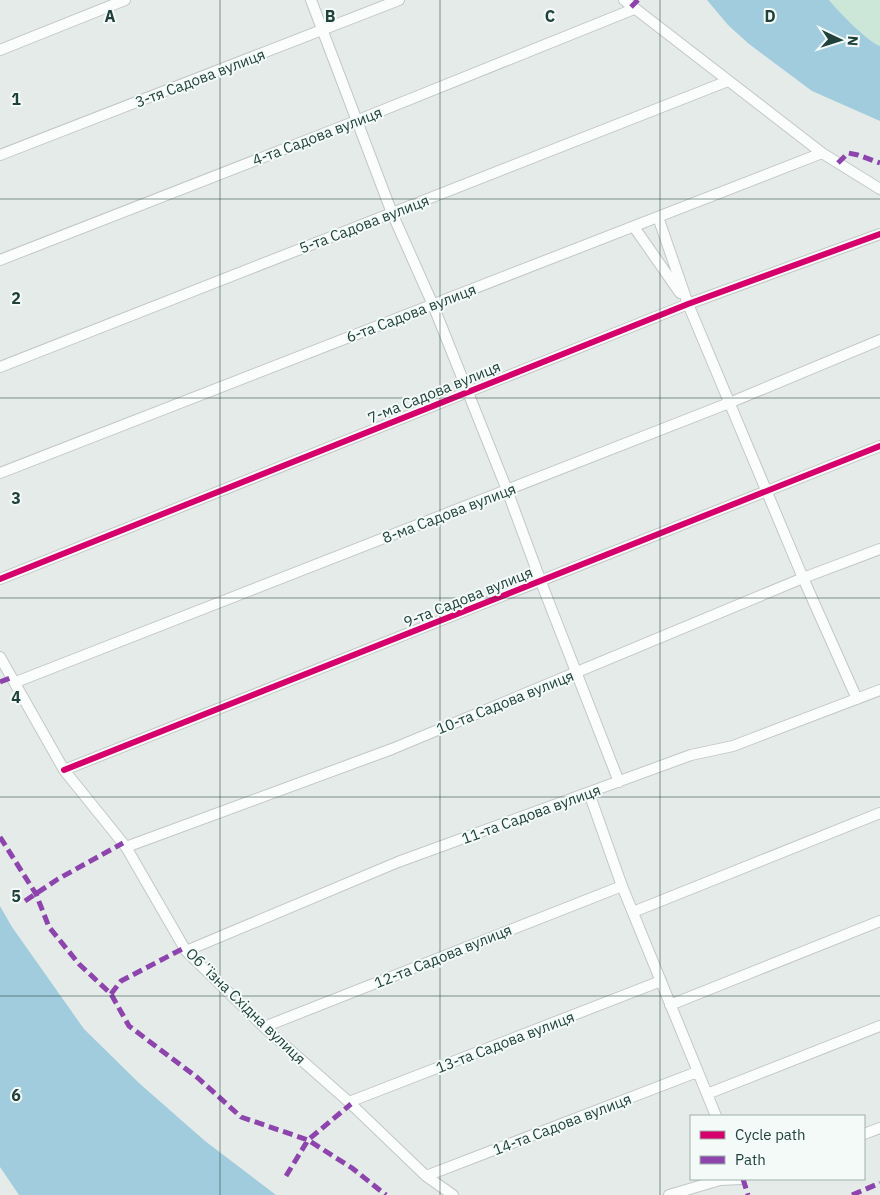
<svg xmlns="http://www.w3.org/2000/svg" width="880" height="1195" font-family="'IBM Plex Sans',sans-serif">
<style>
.green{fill:#cce6d7}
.water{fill:#a1ccdd}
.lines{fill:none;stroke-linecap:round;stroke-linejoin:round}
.minor-casing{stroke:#c2c8c6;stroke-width:12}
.minor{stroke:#fbfcfc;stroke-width:10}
.quiet{stroke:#8e44ad;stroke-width:5;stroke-dasharray:10 5;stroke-linecap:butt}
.cycleway-casing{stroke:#f3faf7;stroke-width:9}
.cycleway{stroke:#d6006c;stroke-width:6}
.grid{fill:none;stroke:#20413c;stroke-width:1;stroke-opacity:0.55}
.labels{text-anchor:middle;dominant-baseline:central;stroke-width:4;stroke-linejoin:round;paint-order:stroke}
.street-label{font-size:15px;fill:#20413c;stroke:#f3faf7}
.grid-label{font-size:16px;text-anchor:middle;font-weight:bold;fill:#20413c;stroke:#f3faf7;stroke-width:4;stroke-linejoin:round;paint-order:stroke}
</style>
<rect width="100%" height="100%" fill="#e5ebe9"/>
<!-- green -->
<path class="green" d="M 829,0 L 880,0 L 880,46 C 868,42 838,11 829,0 Z"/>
<!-- water -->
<path class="water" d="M 707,0 L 829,0 C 838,11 868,42 880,46 L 880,121 L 812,91 L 749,44 L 728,25 Z
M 0,906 L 12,927 L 84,1029 L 139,1083 L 205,1141 L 276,1195 L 19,1195 L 0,1167 Z"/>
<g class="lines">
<!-- minor casing -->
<g class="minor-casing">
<path id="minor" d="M 311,0 L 392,213 L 433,305 L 507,490 L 541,582 L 619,782
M 624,0 L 822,153 L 880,189
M 0,50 L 125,0
M 0,155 L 399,0
M 658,217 L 688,304 L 803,578 L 857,699
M 634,227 L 680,293
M 0,260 L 356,121 L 634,9
M 0,367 L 728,81
M 0,473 L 822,153
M 0,579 L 688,304 L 880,234
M 0,657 L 64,770 L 126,847 L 186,951 L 264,1027 L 349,1102 L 426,1176 L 453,1195
M 16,682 L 729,403 L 880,340
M 64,770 L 880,446
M 589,793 L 622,886 L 716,1116
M 126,847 L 392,749 L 803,578 L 880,549
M 633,912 L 880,813
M 186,951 L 398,862 L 691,755 L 733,746 L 880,690
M 670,1005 L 880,921
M 264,1027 L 622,886
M 707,1094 L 880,1026
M 349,1102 L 661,981
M 864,1134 L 880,1128
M 426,1176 L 697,1072
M 669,1195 L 720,1180 L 741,1179"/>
</g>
<!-- minor -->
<use href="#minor" class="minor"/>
<!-- quiet -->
<path class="quiet" d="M 631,7 L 638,0
M 838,163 L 848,153 L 858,155 L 880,163
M 0,682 L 13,677
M 0,837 L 36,894 L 49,927 L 79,964 L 111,994 L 129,1026 L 198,1078 L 241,1117 L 308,1140 L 352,1168 L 386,1195
M 25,901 L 58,879 L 123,843
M 111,994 L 121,981 L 184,948
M 286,1176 L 308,1140 L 351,1104
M 743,1179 L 748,1195
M 852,1195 L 880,1183"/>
<!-- cycleway casing -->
<g class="cycleway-casing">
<path id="cycleway" d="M 0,579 L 688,304 L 880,234
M 64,770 L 880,446"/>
</g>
<!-- cycleway -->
<use href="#cycleway" class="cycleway"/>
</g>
<!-- grid -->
<path class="grid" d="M 220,0 L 220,1195M 440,0 L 440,1195M 660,0 L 660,1195M 0,199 L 880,199M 0,398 L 880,398M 0,598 L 880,598M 0,797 L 880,797M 0,996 L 880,996"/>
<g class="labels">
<!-- street labels -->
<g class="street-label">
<text transform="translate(200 78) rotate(-21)">3-тя Садова вулиця</text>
<text transform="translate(317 136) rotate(-21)">4-та Садова вулиця</text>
<text transform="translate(364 224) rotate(-21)">5-та Садова вулиця</text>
<text transform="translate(411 313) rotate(-21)">6-та Садова вулиця</text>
<text transform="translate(434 392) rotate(-22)">7-ма Садова вулиця</text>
<text transform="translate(449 513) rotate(-21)">8-ма Садова вулиця</text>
<text transform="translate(468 597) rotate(-22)">9-та Садова вулиця</text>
<text transform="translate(505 702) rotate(-22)">10-та Садова вулиця</text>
<text transform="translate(531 814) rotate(-20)">11-та Садова вулиця</text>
<text transform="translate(443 956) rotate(-22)">12-та Садова вулиця</text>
<text transform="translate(246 1006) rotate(44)">Обʼїзна Східна вулиця</text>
<text transform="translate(505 1042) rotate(-21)">13-та Садова вулиця</text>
<text transform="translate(562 1124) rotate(-21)">14-та Садова вулиця</text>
</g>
</g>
<g class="grid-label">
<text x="110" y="22">A</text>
<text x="330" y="22">B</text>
<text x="550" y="22">C</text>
<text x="770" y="22">D</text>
<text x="16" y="105">1</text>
<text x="16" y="304">2</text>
<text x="16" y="504">3</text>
<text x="16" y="703">4</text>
<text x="16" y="902">5</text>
<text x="16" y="1101">6</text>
</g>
<!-- legend -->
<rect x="690" y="1115" width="175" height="65" fill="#f3faf7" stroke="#9fb0ac"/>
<rect x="700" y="1131" width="25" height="8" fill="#d6006c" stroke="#9fb0ac"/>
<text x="735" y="1140" font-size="15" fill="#20413c">Cycle path</text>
<rect x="700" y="1156" width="25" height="8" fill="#8e44ad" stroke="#9fb0ac"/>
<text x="735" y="1165" font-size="15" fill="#20413c">Path</text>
<!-- north arrow -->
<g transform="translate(840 40) rotate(94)" stroke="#f3faf7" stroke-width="4" paint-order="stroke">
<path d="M0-4L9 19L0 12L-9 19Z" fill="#20413c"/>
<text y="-8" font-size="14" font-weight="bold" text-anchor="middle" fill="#20413c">N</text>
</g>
</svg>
